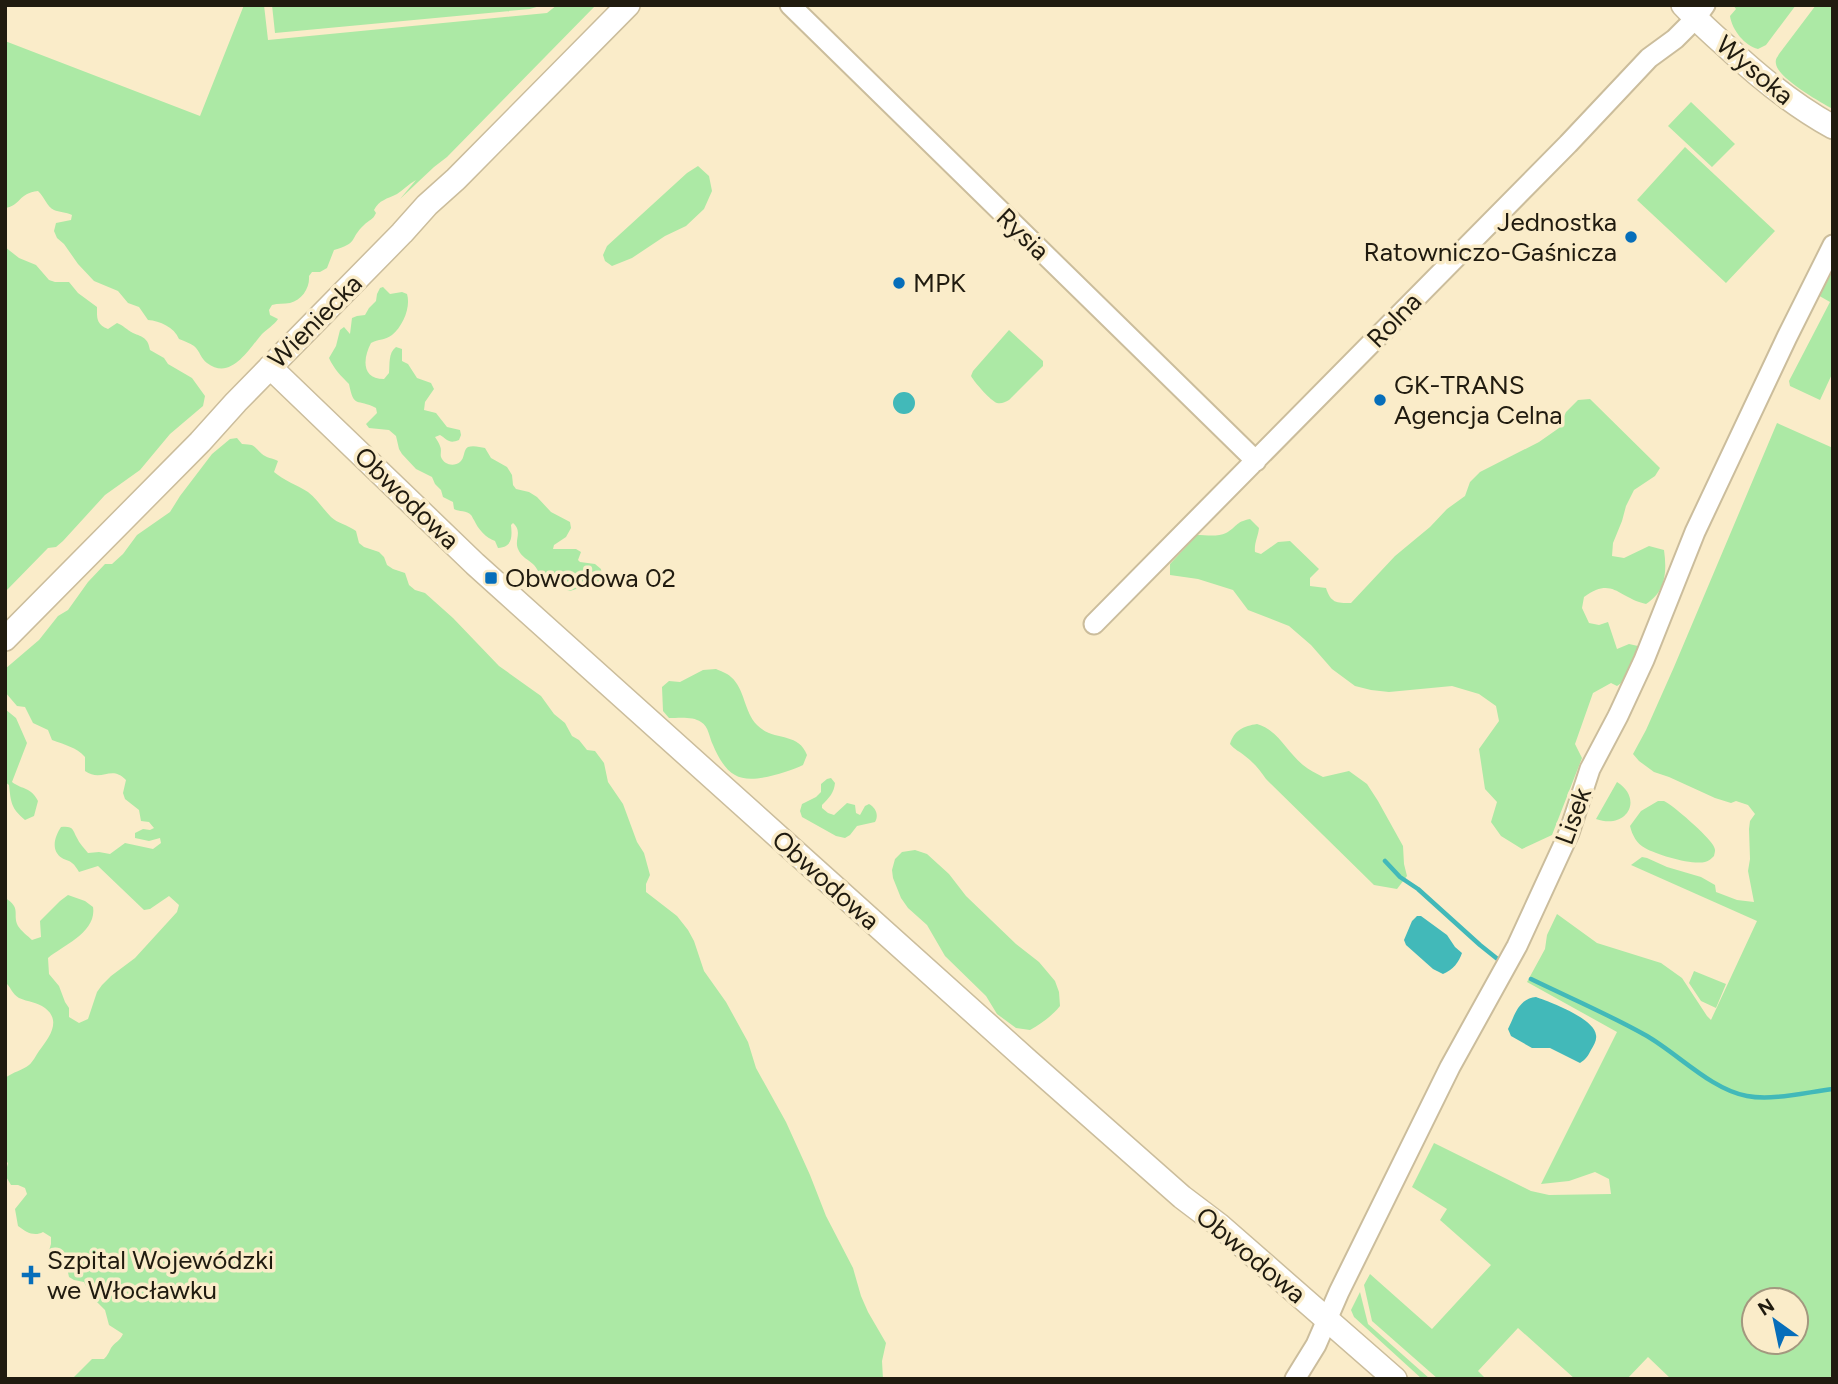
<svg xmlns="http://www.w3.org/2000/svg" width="1838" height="1384" font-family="Figtree,sans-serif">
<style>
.green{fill:#ace9a5;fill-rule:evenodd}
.water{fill:#42b9b9}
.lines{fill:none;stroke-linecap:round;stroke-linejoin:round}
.stream{stroke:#42b9b9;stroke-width:4.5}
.minor-casing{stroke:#cbbd9c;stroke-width:23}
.tertiary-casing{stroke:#cbbd9c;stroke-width:26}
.minor{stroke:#fff;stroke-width:19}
.tertiary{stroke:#fff;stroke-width:23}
.poi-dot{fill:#066eba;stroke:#faecc9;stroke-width:2.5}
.labels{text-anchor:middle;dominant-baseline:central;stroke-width:7;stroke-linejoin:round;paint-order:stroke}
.street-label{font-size:26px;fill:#201b0f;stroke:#faecc9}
.poi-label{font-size:26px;fill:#201b0f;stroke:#faecc9;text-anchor:start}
</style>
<rect width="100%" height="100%" fill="#faecc9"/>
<!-- green -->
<path class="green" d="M 244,5 L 264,5 L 268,40 L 547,13 L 557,5 L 596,5 L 447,157 L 434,167 L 400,199 L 416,180 C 409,184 403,190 397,194 C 387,199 379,200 374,210 L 376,213 C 373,220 369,220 364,225 C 349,239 359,243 334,250 L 327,268 L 320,272 L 312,272 L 309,276 C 310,288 302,300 290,303 C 284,304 278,303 272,305 L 269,310 L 270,315 L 278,319 C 274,325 267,329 262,334 C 248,350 231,381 207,363 C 201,359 200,351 194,346 C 190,343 184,341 179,339 C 174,327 160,321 148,320 L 139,307 L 128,303 L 118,291 L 94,281 L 78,264 L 64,244 L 57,238 L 54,231 L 56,223 L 71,220 L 72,215 C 66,212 59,212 54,210 C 47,207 44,196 38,191 C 18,193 21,206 5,208 L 5,41 L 200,116 Z
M 272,5 L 543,5 L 530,9 L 275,33 Z
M 1733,5 L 1796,5 L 1766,45 L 1758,49 C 1745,46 1732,30 1730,16 L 1736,9 Z
M 1816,5 L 1833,5 L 1833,109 C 1820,102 1778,78 1776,64 C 1775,59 1777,58 1779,54 Z
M 1691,102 L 1735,144 L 1712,167 L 1668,126 Z
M 1685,147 L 1775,231 L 1726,283 L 1637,200 Z
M 698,166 L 709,176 L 712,191 L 704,209 L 686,226 L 665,236 L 632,258 L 612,266 L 605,261 L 603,255 L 607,246 L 687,173 Z
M 5,247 L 19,258 L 36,265 L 49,280 L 55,282 L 69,282 L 78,293 L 97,307 C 97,318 96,324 108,329 L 117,323 C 123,325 127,330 133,333 C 143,337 148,338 150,350 L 164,358 L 168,364 L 192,378 L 205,396 L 203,406 L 170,434 L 140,470 L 105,495 L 63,541 L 56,547 L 48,548 L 5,592 Z
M 1833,264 L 1833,372 L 1820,400 L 1790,386 L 1789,381 L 1830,302 L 1816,294 Z
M 383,287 L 390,294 L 402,292 L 407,294 C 411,307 403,326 392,335 C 386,340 378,339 371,343 C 363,358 361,379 384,379 L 389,373 C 390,364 388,353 396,347 L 402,349 L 402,361 L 408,364 L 417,378 L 431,383 L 434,389 L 425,402 L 424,410 L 436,413 L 447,427 L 460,430 L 461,435 L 459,440 C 449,444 448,440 440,435 L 435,437 C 437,440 439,443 440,446 C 442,450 440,454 441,457 C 444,465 454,467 460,462 C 465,458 463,450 468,447 C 473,445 480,447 485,448 L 491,458 L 507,467 L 512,475 L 513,485 L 516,489 L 529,492 L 537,497 L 551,512 L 570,522 L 571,528 L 566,537 L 554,545 L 553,549 L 576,549 L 581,552 L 578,560 L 580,562 L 595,564 L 601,569 C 604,588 594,582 582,587 C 578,588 574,590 570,591 C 563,589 561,586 556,582 C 551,579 545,579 541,575 C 538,572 537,568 534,565 C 529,560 521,557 518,549 C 514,539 523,532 513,523 L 511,525 C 512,536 513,547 498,548 L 495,541 C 486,538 478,529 474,520 C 473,519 472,516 471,515 C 467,510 459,512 454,509 L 453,502 L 443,497 L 441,490 L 435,484 L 432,477 L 416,469 L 402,454 L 399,449 L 396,436 L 389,430 L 369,428 L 366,424 L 377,413 L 376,408 C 357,398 354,409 349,384 C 341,376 334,369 329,358 L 336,346 L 340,330 L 344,327 L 350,334 L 352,318 L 357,316 L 365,315 L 369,308 L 376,301 L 377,294 L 380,288 Z
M 1009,330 L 1043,361 L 1043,366 L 1009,400 C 1005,402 1002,404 997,403 C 991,401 975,383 971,376 L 973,371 Z
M 1590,399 L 1660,468 L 1655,476 L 1634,490 L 1626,506 L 1622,521 L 1613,543 L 1612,556 L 1624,558 L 1649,546 L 1664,550 C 1667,571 1666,592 1646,604 C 1618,598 1613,576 1584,597 L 1582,608 L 1589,623 L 1599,625 L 1608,622 L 1617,649 L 1629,644 L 1638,646 L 1627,679 L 1617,686 L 1611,683 L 1593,693 L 1575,744 L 1582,758 L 1552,835 L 1522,849 L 1501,836 L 1491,822 L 1497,802 L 1485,789 L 1479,749 L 1499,721 L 1496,706 L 1479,694 L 1452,686 L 1389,692 L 1371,690 L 1355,686 L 1332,669 L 1311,645 L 1289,626 L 1248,610 L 1233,590 L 1198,579 L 1170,575 L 1170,564 L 1197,535 C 1206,535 1218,537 1226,533 C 1237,527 1235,522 1250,519 L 1259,528 C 1258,537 1254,543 1255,552 L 1261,554 L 1278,542 L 1290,541 L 1319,569 L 1310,578 L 1310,586 L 1326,588 C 1331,603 1336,603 1351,603 L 1395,556 L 1430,527 L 1447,509 L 1465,496 L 1470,482 L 1480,472 L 1539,442 L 1559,428 L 1566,412 L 1578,400 Z
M 1777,423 L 1833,448 L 1833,1375 L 1827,1379 L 1671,1379 L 1648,1357 L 1627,1379 L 1575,1379 L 1518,1328 L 1478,1371 L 1486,1379 L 1438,1379 L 1372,1321 L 1364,1285 L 1370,1274 L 1432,1329 L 1491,1265 L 1440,1220 L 1447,1209 L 1412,1187 L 1434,1143 L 1531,1191 L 1549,1195 L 1611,1194 L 1609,1179 L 1595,1172 L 1569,1181 L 1541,1184 L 1617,1032 L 1527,982 L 1545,949 L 1547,935 L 1557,914 L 1597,943 L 1661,963 L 1682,978 L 1707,1016 L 1711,1020 L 1757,921 L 1631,865 L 1642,857 L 1647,858 L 1667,867 L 1701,877 L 1715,885 L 1716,892 L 1737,900 L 1754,902 L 1748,871 L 1750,859 L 1749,829 L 1750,821 L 1755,814 L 1748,805 L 1736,801 L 1731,803 L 1715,798 L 1669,777 L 1654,772 L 1639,761 L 1633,754 L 1646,730 L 1674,667 ZM 1754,1300 L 1796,1300 L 1796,1342 L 1754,1342 Z
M 237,438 L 242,444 C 256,445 252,445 262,454 C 266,458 273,458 278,461 L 274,472 C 283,480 297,485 308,492 C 317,499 323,509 331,517 C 337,523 348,525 356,531 L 359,543 L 364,547 L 379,552 L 384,557 L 387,565 L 393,569 L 405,573 L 409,585 L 415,590 L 425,593 L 453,618 L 499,666 L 541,696 L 554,714 L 565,723 L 572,736 L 579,740 L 587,750 L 595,751 L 604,763 L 608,782 L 623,804 L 637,842 L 644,853 L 650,875 L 646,884 L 646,892 L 677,916 L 688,930 L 694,941 L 704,971 L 726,1002 L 748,1042 L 756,1068 L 786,1122 L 810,1175 L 826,1216 L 853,1268 L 861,1296 L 868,1312 L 886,1343 L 882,1361 L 883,1379 L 72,1379 L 92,1359 L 104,1359 C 108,1355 109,1352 111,1348 C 115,1342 120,1341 123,1334 L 109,1325 L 105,1310 L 91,1296 L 84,1282 L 74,1280 L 69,1277 L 64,1254 L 48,1254 L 51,1244 L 51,1237 L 43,1232 C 34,1237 26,1232 18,1226 L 15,1209 L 27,1194 L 25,1188 L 18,1185 L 11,1185 L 5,1175 L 8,1163 L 5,1160 L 5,1078 C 13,1072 23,1070 29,1065 C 33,1062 36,1055 39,1051 C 49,1038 62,1021 45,1008 C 37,1002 28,1002 19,998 C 12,994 11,987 5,982 L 5,898 C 22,908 12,914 18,926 C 21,931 28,936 32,940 L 41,937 L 40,921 L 60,901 L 68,895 L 85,901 L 93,907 C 97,932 64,945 48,958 L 49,974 L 59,986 L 65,1002 L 69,1008 L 69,1017 L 79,1023 L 88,1019 L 97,992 L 102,985 L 111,976 L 135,958 L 177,912 L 179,905 L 169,896 L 150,909 L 144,910 L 98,866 L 79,872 C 77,869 75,865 72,863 C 69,860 65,860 62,858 C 50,850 55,836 61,827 C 74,826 72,829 77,838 C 79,843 84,848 88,853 L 99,852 L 110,854 L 125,843 L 153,849 L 161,843 L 160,838 L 149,841 L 135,838 L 135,833 L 143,829 L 150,830 L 154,828 L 149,822 L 141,821 L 139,810 L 125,799 L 123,793 L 126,780 C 111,764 102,783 85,771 L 85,757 C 76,747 65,745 52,740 L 48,730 L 33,723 L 25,707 L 17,706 L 5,692 L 5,669 L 39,640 L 58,616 L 68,610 L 88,582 L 105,564 L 112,564 L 123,554 L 137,535 L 170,512 L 180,496 L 212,454 L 230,439 Z
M 716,669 C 720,671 727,673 731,677 C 745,689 744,712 757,725 C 774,742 798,731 807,755 L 803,765 C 788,772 751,785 735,775 C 725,770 717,755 713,745 C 709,737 709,727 701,722 C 693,716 678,718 669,718 L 663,711 L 662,687 L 669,681 L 680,682 L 703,670 Z
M 5,709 L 16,718 L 27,743 L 12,782 C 23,790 31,787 38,801 L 34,816 L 25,820 C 11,808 11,803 9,785 L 5,782 Z
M 1257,724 C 1278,730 1287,752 1303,765 C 1309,770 1316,773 1323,777 L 1349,771 L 1367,784 L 1378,801 L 1403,846 L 1404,864 L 1407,876 L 1397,889 L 1374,885 L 1266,779 C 1260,770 1253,762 1245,756 C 1239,751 1235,750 1230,744 C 1234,730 1244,726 1257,724 Z
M 831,778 L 835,783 C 834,793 829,798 822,805 L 822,808 L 828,813 L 834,815 L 847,803 L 855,805 L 856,813 L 860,815 L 865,806 L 869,804 C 876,808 879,815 875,822 L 857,826 L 850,835 L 845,838 L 836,836 L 802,817 L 800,811 L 802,804 L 816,797 L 821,792 L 821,784 L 827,779 Z
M 1617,782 C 1644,799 1627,830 1596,819 Z
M 1658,801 C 1660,801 1662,801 1664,801 C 1672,804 1709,837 1713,845 C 1716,850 1715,851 1714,856 C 1711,859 1709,861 1705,862 C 1691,865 1657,855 1645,848 C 1637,844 1632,835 1630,826 L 1641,811 Z
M 915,850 L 927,854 L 949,874 L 966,896 L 1016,944 L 1039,962 L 1055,981 L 1059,992 L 1060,1006 C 1051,1017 1042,1023 1030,1030 L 1016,1028 L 997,1014 L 986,996 L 945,956 L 927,925 L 908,908 L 901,898 L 893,878 L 892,870 L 895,859 L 902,852 Z
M 1694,971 L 1726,984 L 1716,1008 L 1701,1001 L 1689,983 Z
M 1360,1292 L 1368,1324 L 1430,1379 L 1422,1379 L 1354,1317 L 1351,1310 Z"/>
<!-- water -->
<path class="water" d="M893 403a11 11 0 1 1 22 0a11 11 0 1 1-22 0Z
M 1417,916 L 1421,916 L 1447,935 L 1455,947 L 1462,953 C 1459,962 1453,970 1443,974 L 1433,969 L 1406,945 L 1404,940 L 1412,921 Z
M 1536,997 C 1550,1002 1594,1018 1596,1035 C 1597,1040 1594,1045 1591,1050 C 1588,1056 1586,1059 1580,1063 L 1550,1048 L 1532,1048 L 1511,1036 L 1508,1029 C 1515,1015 1518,999 1536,997 Z"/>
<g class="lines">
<!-- stream -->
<path class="stream" d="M 1385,861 L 1400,877 L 1418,889 L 1480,945 L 1500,961
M 1531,979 C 1570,998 1610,1015 1647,1036 C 1678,1054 1712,1090 1747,1096 C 1773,1101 1807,1092 1833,1089"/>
<!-- minor casing -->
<g class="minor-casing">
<path id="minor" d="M 790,5 L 1256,461
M 1094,624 L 1568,144 L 1649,58 L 1675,39 L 1695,19 L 1705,5
M 1295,1379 L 1316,1345 L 1339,1292 L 1450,1067 L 1517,946 L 1569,833 L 1590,769 L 1618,716 L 1644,660 L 1695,532 L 1787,337 L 1833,245"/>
</g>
<!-- tertiary casing -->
<g class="tertiary-casing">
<path id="tertiary" d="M 1683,5 C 1697,20 1712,34 1727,47 C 1760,78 1793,105 1833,127
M 270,367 L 475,564 L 792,849 L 1028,1061 L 1182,1197 L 1219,1225 L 1395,1379
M 5,639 L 200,442 L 236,402 L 402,233 L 427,205 L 456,179 L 628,5"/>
</g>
<!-- minor -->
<use href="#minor" class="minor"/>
<!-- tertiary -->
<use href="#tertiary" class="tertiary"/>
</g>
<!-- markers -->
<g class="poi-dot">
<circle cx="1631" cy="237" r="7"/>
<circle cx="899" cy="283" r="7"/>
<circle cx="1380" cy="400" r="7"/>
<rect x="484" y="571" width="14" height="14" rx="3.5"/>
<path d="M27.5 1264.5h7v7h7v7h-7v7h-7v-7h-7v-7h7z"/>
</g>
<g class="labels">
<!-- street labels -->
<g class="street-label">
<text transform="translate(1755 70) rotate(40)">Wysoka</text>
<text transform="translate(1023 234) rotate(44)">Rysia</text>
<text transform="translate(1394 320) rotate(-46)">Rolna</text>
<text transform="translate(315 321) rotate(-45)">Wieniecka</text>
<text transform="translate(407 498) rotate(44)">Obwodowa</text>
<text transform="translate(1573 816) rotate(-70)">Lisek</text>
<text transform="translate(826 880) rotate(42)">Obwodowa</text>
<text transform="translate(1251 1255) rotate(40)">Obwodowa</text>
</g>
<!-- poi labels -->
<g class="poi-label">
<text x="1617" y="222" text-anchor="end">Jednostka<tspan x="1617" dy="30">Ratowniczo-Gaśnicza</tspan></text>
<text x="913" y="283">MPK</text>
<text x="1394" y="385">GK-TRANS<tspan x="1394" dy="30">Agencja Celna</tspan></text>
<text x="505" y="578">Obwodowa 02</text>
<text x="47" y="1260">Szpital Wojewódzki<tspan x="47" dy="30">we Włocławku</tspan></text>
</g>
</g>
<!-- border -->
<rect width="1838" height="1384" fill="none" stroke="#201b0f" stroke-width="14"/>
<!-- north arrow -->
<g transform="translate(1775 1321) rotate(327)"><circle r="33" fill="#faecc9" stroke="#a3987f" stroke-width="2"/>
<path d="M0-5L12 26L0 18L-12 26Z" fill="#066eba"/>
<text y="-10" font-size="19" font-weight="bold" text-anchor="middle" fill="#201b0f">N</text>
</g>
</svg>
